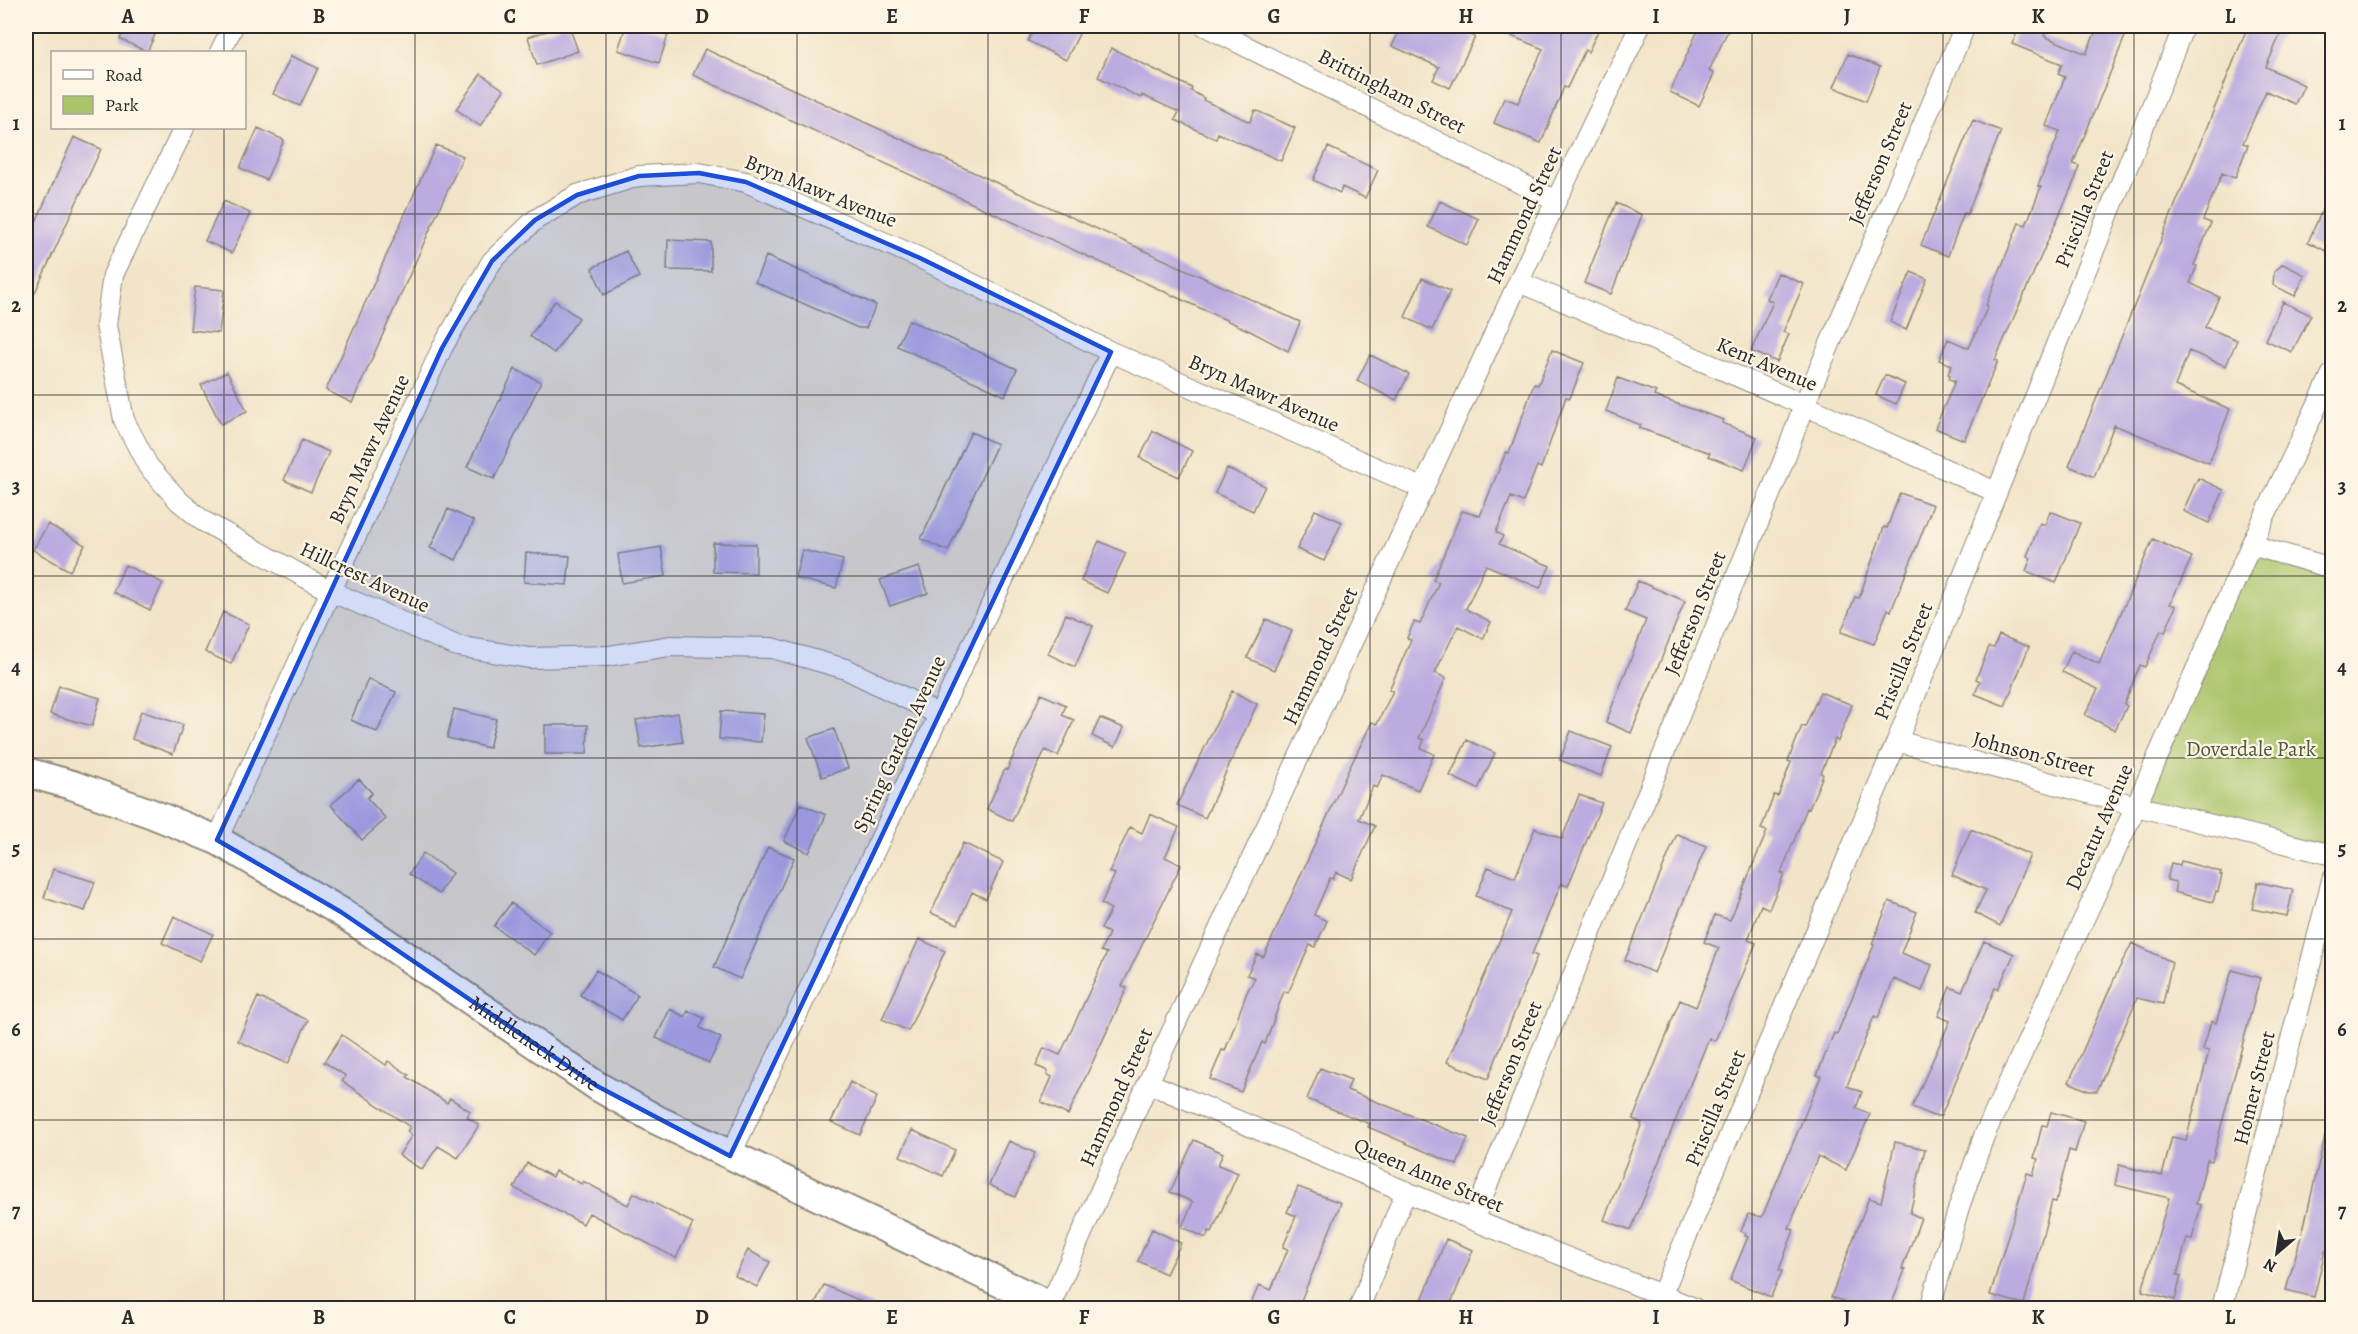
<svg xmlns="http://www.w3.org/2000/svg" width="2358" height="1334" font-family="Alegreya,serif">
<style>
.green{fill:#aac46a;stroke:#6a784a;stroke-width:1.5}
.building{fill:#bcabe0}
.lines{fill:none;stroke-linecap:round;stroke-linejoin:round}
.street-casing{stroke:#8e887a;stroke-width:22}
.secondary-casing{stroke:#8e887a;stroke-width:32}
.street{stroke:#fff;stroke-width:20}
.secondary{stroke:#fff;stroke-width:28}
.marked{fill:#1d4ed8;fill-opacity:0.2;stroke:#1d4ed8;stroke-width:4.5;stroke-linejoin:round}
.grid{fill:none;stroke:#2b2b2b;stroke-width:1.5;stroke-opacity:0.55}
.labels{text-anchor:middle;dominant-baseline:central;stroke-width:4.5;stroke-linejoin:round;paint-order:stroke}
.street-label{font-size:21px;fill:#2b2b2b;stroke:#fcf5e5}
.park-label{font-size:21px;fill:#51593e;stroke:#fcf5e5}
.neatline{fill:none;stroke:#2b2b2b;stroke-width:2}
.grid-label{font-size:20px;text-anchor:middle;font-weight:bold;fill:#2b2b2b}
</style>
<rect width="100%" height="100%" fill="#fcf5e5"/>
<filter id="ink" filterUnits="userSpaceOnUse"><feTurbulence type="fractalNoise" baseFrequency=".0167" numOctaves="2"/><feDisplacementMap in="SourceGraphic" scale="12" xChannelSelector="R" yChannelSelector="G"/><feConvolveMatrix kernelMatrix="1 2 1 2 8 2 1 2 1" color-interpolation-filters="sRGB"/></filter>
<filter id="wash" filterUnits="userSpaceOnUse"><feTurbulence type="fractalNoise" baseFrequency=".008" numOctaves="4" result="noise"/><feDisplacementMap in="SourceGraphic" scale="24" xChannelSelector="R" yChannelSelector="G"/><feGaussianBlur stdDeviation="1.35" result="paint"/><feColorMatrix in="noise" values="0 0 0 0 0 0 0 0 0 0 0 0 0 0 0 0 0 1.4 0 .05"/><feComposite in="paint" operator="in"/></filter>
<g filter="url(#wash)">
<rect width="100%" height="100%" fill="#f2e4c8"/>
<!-- green -->
<path class="green" d="M 2251,545 L 2332,568 L 2332,855 L 2136,806 Z"/>
<g id="blocks">
<!-- building -->
<path class="building" d="M 126,26 L 159,26 L 147,52 L 120,39 Z
M 562,26 L 569,26 L 578,51 L 537,65 L 528,37 Z
M 626,26 L 639,26 L 668,35 L 659,63 L 618,50 Z
M 1035,26 L 1062,26 L 1079,34 L 1066,60 L 1028,41 Z
M 1402,26 L 1451,26 L 1475,37 L 1450,88 L 1433,80 L 1439,67 L 1392,46 Z
M 1487,26 L 1586,26 L 1598,31 L 1588,52 L 1585,50 L 1567,88 L 1564,87 L 1541,143 L 1494,123 L 1504,98 L 1518,103 L 1543,49 Z
M 1700,26 L 1730,26 L 1709,71 L 1714,74 L 1699,106 L 1670,92 Z
M 2020,26 L 2048,26 L 2044,36 L 2086,54 L 2098,26 L 2118,26 L 2128,29 L 2073,164 L 2079,166 L 2076,177 L 1995,360 L 1998,361 L 1964,440 L 1935,428 L 1955,381 L 1949,379 L 1950,375 L 1948,374 L 1952,365 L 1939,360 L 1948,339 L 1969,348 L 1988,306 L 1986,305 L 2019,223 L 2026,225 L 2041,187 L 2038,186 L 2060,131 L 2046,126 L 2065,77 L 2058,74 L 2062,64 L 2012,44 Z
M 2248,26 L 2284,26 L 2266,67 L 2304,85 L 2295,104 L 2266,91 L 2243,143 L 2248,145 L 2235,178 L 2222,173 L 2203,220 L 2211,223 L 2194,265 L 2197,266 L 2190,283 L 2219,297 L 2205,327 L 2237,340 L 2226,366 L 2189,351 L 2175,386 L 2230,409 L 2209,463 L 2114,425 L 2094,477 L 2069,466 Z
M 1111,48 L 1192,88 L 1191,91 L 1204,98 L 1203,100 L 1250,122 L 1255,110 L 1295,128 L 1281,161 L 1218,133 L 1216,139 L 1175,120 L 1179,112 L 1142,95 L 1141,98 L 1098,77 Z
M 705,49 L 1300,322 L 1288,351 L 1250,331 L 693,75 Z
M 1848,54 L 1880,67 L 1866,101 L 1834,87 Z
M 291,56 L 318,68 L 300,106 L 273,94 Z
M 481,74 L 504,90 L 480,126 L 456,109 Z
M 1973,120 L 2001,131 L 1967,214 L 1964,213 L 1948,256 L 1921,245 Z
M 258,128 L 284,140 L 266,180 L 240,168 Z
M 74,137 L 101,149 L 26,312 L 26,244 Z
M 436,145 L 463,156 L 352,403 L 326,390 Z
M 1328,147 L 1378,170 L 1365,198 L 1342,187 L 1340,193 L 1313,180 Z
M 2332,188 L 2332,254 L 2308,242 Z
M 224,201 L 250,213 L 232,253 L 205,241 Z
M 1440,201 L 1479,219 L 1467,245 L 1428,227 Z
M 1616,203 L 1642,215 L 1611,294 L 1584,283 Z
M 668,240 L 711,242 L 711,271 L 667,270 Z
M 626,251 L 639,277 L 604,295 L 592,268 Z
M 766,256 L 876,305 L 866,328 L 858,328 L 755,282 Z
M 2283,264 L 2305,275 L 2295,296 L 2273,285 L 2274,272 Z
M 1911,272 L 1927,279 L 1906,330 L 1890,322 Z
M 1778,273 L 1804,284 L 1783,332 L 1789,334 L 1777,362 L 1751,351 L 1773,302 L 1767,299 Z
M 1422,278 L 1450,291 L 1432,330 L 1405,317 Z
M 195,287 L 224,290 L 219,333 L 190,330 Z
M 555,301 L 579,318 L 554,353 L 530,336 Z
M 2283,302 L 2311,315 L 2292,352 L 2265,340 Z
M 909,320 L 1017,369 L 1005,396 L 897,346 Z
M 1552,350 L 1584,363 L 1570,398 L 1566,397 L 1541,468 L 1537,466 L 1523,502 L 1511,497 L 1496,532 L 1503,536 L 1499,544 L 1550,566 L 1540,588 L 1486,565 L 1466,609 L 1491,622 L 1483,639 L 1458,626 L 1435,673 L 1446,678 L 1419,738 L 1424,740 L 1421,748 L 1434,754 L 1418,790 L 1383,775 L 1377,788 L 1373,786 L 1359,819 L 1375,826 L 1351,879 L 1336,872 L 1333,879 L 1330,878 L 1314,915 L 1327,921 L 1315,947 L 1310,945 L 1288,993 L 1284,991 L 1265,1044 L 1262,1042 L 1241,1092 L 1210,1079 L 1222,1050 L 1225,1051 L 1247,992 L 1255,978 L 1247,975 L 1257,954 L 1263,957 L 1265,954 L 1348,771 L 1372,722 L 1377,724 L 1393,691 L 1389,690 L 1411,640 L 1407,638 L 1414,622 L 1420,624 L 1439,582 L 1433,580 L 1462,511 L 1480,516 L 1506,452 L 1509,453 L 1534,384 L 1538,385 Z
M 1370,355 L 1409,374 L 1396,400 L 1357,381 Z
M 515,369 L 541,382 L 494,479 L 467,467 Z
M 227,372 L 247,411 L 221,424 L 201,385 Z
M 1885,375 L 1905,384 L 1896,404 L 1876,395 Z
M 1618,378 L 1656,392 L 1654,396 L 1724,420 L 1722,423 L 1757,437 L 1744,470 L 1708,456 L 1710,453 L 1639,428 L 1641,425 L 1606,411 Z
M 1153,431 L 1192,451 L 1179,477 L 1140,458 Z
M 971,432 L 997,444 L 948,551 L 921,539 Z
M 302,440 L 329,452 L 311,492 L 284,480 Z
M 1227,468 L 1265,486 L 1253,511 L 1215,493 Z
M 2198,478 L 2224,490 L 2209,523 L 2183,511 Z
M 1900,493 L 1933,505 L 1891,611 L 1888,609 L 1874,644 L 1841,632 L 1855,597 L 1859,598 L 1884,527 L 1887,528 Z
M 448,509 L 474,521 L 456,560 L 430,548 Z
M 1315,510 L 1342,522 L 1324,561 L 1297,549 Z
M 2050,511 L 2080,523 L 2056,583 L 2026,571 L 2031,558 L 2027,556 L 2040,523 L 2045,525 Z
M 48,524 L 85,545 L 70,571 L 33,550 Z
M 2153,539 L 2192,557 L 2170,604 L 2176,606 L 2165,632 L 2161,630 L 2145,667 L 2140,665 L 2124,704 L 2127,706 L 2115,730 L 2085,715 L 2098,689 L 2062,672 L 2072,651 L 2099,664 Z
M 1099,541 L 1126,553 L 1107,593 L 1081,581 Z
M 713,543 L 756,544 L 756,573 L 713,572 Z
M 661,547 L 666,576 L 622,583 L 618,554 Z
M 802,550 L 843,560 L 836,588 L 795,578 Z
M 526,553 L 570,556 L 567,585 L 524,582 Z
M 125,565 L 163,583 L 150,610 L 113,592 Z
M 919,567 L 928,593 L 890,606 L 880,580 Z
M 1638,581 L 1685,601 L 1631,733 L 1606,722 L 1646,620 L 1625,611 Z
M 223,612 L 249,624 L 231,664 L 205,652 Z
M 1066,614 L 1093,626 L 1075,667 L 1048,654 Z
M 1266,619 L 1292,631 L 1274,670 L 1247,658 Z
M 1999,635 L 2029,647 L 2005,706 L 1975,694 L 1980,681 L 1976,679 L 1989,647 L 1994,648 Z
M 368,679 L 396,692 L 377,732 L 351,720 Z
M 59,686 L 100,698 L 92,726 L 50,714 Z
M 1232,691 L 1257,704 L 1205,818 L 1177,805 Z
M 1820,692 L 1852,705 L 1838,741 L 1835,739 L 1821,773 L 1823,775 L 1809,809 L 1807,808 L 1781,873 L 1784,874 L 1769,909 L 1761,905 L 1748,940 L 1756,943 L 1731,1003 L 1715,1041 L 1709,1038 L 1631,1230 L 1604,1220 L 1642,1123 L 1633,1119 L 1670,1027 L 1669,1027 L 1680,1000 L 1696,1007 L 1719,948 L 1704,942 L 1715,915 L 1730,920 L 1767,831 L 1761,829 L 1774,795 L 1778,796 L 1791,762 L 1788,761 L 1802,726 L 1805,727 Z
M 1041,694 L 1066,705 L 1062,715 L 1074,720 L 1058,756 L 1045,750 L 1012,821 L 987,809 L 1005,769 L 1007,770 Z
M 454,709 L 496,719 L 489,748 L 447,738 Z
M 141,711 L 183,725 L 173,754 L 132,739 Z
M 721,711 L 764,714 L 761,742 L 719,739 Z
M 678,713 L 683,742 L 641,748 L 636,720 Z
M 1100,718 L 1124,728 L 1115,747 L 1092,736 Z
M 545,725 L 588,725 L 587,754 L 545,754 Z
M 834,729 L 848,768 L 822,777 L 808,738 Z
M 1571,731 L 1612,747 L 1601,776 L 1560,760 Z
M 1467,740 L 1495,753 L 1478,789 L 1450,776 Z
M 359,779 L 372,793 L 367,798 L 386,819 L 362,840 L 331,805 Z
M 1579,795 L 1602,803 L 1568,886 L 1561,884 L 1532,954 L 1537,956 L 1488,1079 L 1447,1062 L 1512,912 L 1476,896 L 1488,867 L 1515,878 L 1535,828 L 1562,839 Z
M 801,804 L 826,815 L 809,853 L 784,841 Z
M 1150,814 L 1179,827 L 1165,857 L 1181,865 L 1122,986 L 1127,988 L 1068,1115 L 1041,1102 L 1052,1077 L 1047,1074 L 1048,1071 L 1036,1066 L 1044,1048 L 1060,1055 L 1107,953 L 1101,951 L 1109,933 L 1101,929 L 1111,909 L 1101,904 L 1115,874 L 1109,872 L 1130,827 L 1142,833 Z
M 1971,829 L 2030,855 L 2000,926 L 1975,913 L 1986,890 L 1952,875 Z
M 1677,834 L 1706,846 L 1654,973 L 1625,960 Z
M 963,843 L 1003,862 L 986,899 L 972,892 L 958,924 L 931,913 Z
M 768,847 L 794,858 L 740,979 L 714,967 Z
M 423,853 L 452,873 L 439,894 L 409,874 Z
M 2181,861 L 2221,872 L 2220,875 L 2222,875 L 2218,892 L 2216,891 L 2213,902 L 2174,892 L 2176,882 L 2167,880 L 2171,863 L 2180,865 Z
M 53,869 L 95,882 L 85,911 L 44,898 Z
M 2258,882 L 2293,890 L 2287,916 L 2252,909 Z
M 1889,901 L 1917,912 L 1901,953 L 1932,965 L 1922,991 L 1894,979 L 1878,1018 L 1874,1016 L 1847,1086 L 1862,1092 L 1856,1108 L 1870,1114 L 1846,1170 L 1818,1156 L 1789,1228 L 1794,1230 L 1779,1270 L 1782,1271 L 1771,1297 L 1730,1280 L 1748,1237 L 1745,1236 L 1746,1233 L 1741,1231 L 1748,1214 L 1762,1217 L 1821,1076 L 1817,1075 L 1834,1033 L 1837,1034 L 1874,945 L 1872,944 Z
M 511,903 L 550,932 L 534,955 L 494,926 Z
M 174,916 L 213,934 L 200,961 L 162,943 Z
M 919,939 L 945,951 L 908,1031 L 882,1019 Z
M 1984,941 L 2014,954 L 1998,989 L 1995,988 L 1941,1116 L 1933,1116 L 1912,1107 L 1950,1021 L 1938,1016 L 1950,987 L 1962,992 Z
M 2132,943 L 2172,962 L 2163,1004 L 2137,998 L 2097,1091 L 2089,1091 L 2069,1082 L 2115,977 Z
M 596,970 L 638,995 L 622,1020 L 580,995 Z
M 2232,970 L 2260,978 L 2212,1161 L 2207,1160 L 2196,1204 L 2201,1205 L 2192,1239 L 2187,1238 L 2177,1275 L 2181,1276 L 2175,1300 L 2142,1291 L 2169,1198 L 2115,1185 L 2119,1165 L 2162,1176 L 2172,1137 L 2186,1140 L 2209,1051 L 2203,1050 L 2211,1021 L 2216,1023 Z
M 258,997 L 308,1020 L 288,1064 L 238,1041 Z
M 670,1009 L 685,1017 L 688,1011 L 704,1018 L 700,1028 L 721,1038 L 709,1063 L 656,1038 Z
M 342,1035 L 386,1065 L 388,1061 L 409,1075 L 407,1077 L 447,1103 L 450,1098 L 470,1111 L 467,1117 L 479,1125 L 458,1158 L 438,1146 L 422,1170 L 399,1155 L 412,1135 L 407,1132 L 410,1127 L 342,1081 L 346,1076 L 324,1062 Z
M 1320,1068 L 1351,1080 L 1347,1090 L 1468,1138 L 1457,1165 L 1368,1127 L 1370,1124 L 1307,1099 Z
M 850,1082 L 877,1097 L 860,1135 L 831,1122 Z
M 2051,1112 L 2084,1121 L 2075,1152 L 2069,1150 L 2056,1202 L 2052,1201 L 2024,1304 L 1990,1295 L 2027,1173 L 2033,1175 L 2038,1159 L 2034,1158 L 2042,1125 L 2047,1126 Z
M 912,1130 L 955,1150 L 943,1176 L 900,1156 Z
M 2325,1136 L 2332,1136 L 2332,1253 L 2325,1251 L 2314,1297 L 2286,1290 L 2304,1226 Z
M 1194,1140 L 1223,1153 L 1218,1165 L 1238,1173 L 1212,1232 L 1209,1231 L 1206,1238 L 1182,1227 L 1193,1202 L 1170,1192 Z
M 1009,1141 L 1035,1153 L 1015,1197 L 989,1185 Z
M 1895,1142 L 1925,1149 L 1910,1213 L 1921,1218 L 1902,1269 L 1905,1270 L 1890,1308 L 1842,1308 L 1844,1301 L 1831,1297 L 1869,1198 L 1881,1202 Z
M 527,1163 L 552,1177 L 555,1171 L 582,1184 L 583,1181 L 628,1205 L 634,1193 L 693,1223 L 676,1258 L 589,1213 L 583,1224 L 514,1188 Z
M 1298,1187 L 1341,1203 L 1300,1303 L 1312,1308 L 1249,1308 L 1259,1285 L 1271,1290 L 1288,1249 L 1283,1247 L 1296,1216 L 1287,1212 Z
M 1152,1229 L 1181,1243 L 1166,1274 L 1138,1261 Z
M 1446,1239 L 1473,1250 L 1449,1308 L 1419,1308 Z
M 748,1250 L 770,1262 L 757,1287 L 735,1276 Z
M 824,1285 L 877,1308 L 813,1308 Z"/>
</g>
</g>
<g filter="url(#ink)">
<use href="#blocks" fill-opacity="0" stroke="#8e887a" stroke-width="1.5"/>
<g class="lines">
<!-- street casing -->
<g class="street-casing">
<path id="street" d="M 1205,26 L 1556,201
M 220,52 L 233,26
M 184,128 L 113,275 L 106,325 L 124,420 L 148,466 L 179,501 L 203,521 L 330,591 L 457,646 L 529,658 L 608,656 L 670,646 L 772,648 L 846,669 L 940,715
M 1519,282 L 1804,405 L 1996,492
M 2251,545 L 2332,568
M 1897,741 L 2136,806 L 2332,855
M 217,840 L 442,348 L 492,261 L 535,220 L 577,195 L 639,176 L 699,173 L 746,182 L 920,258 L 1111,352 L 1424,489
M 1148,1083 L 1473,1220 L 1694,1308
M 730,1156 L 1111,352
M 1473,1220 L 1784,460 L 1804,405 L 1965,26
M 1049,1308 L 1148,1083 L 1556,201 L 1640,26
M 1359,1308 L 1406,1191
M 1656,1308 L 1897,741 L 2184,26
M 1930,1308 L 1959,1207 L 1984,1136 L 2136,806 L 2251,545 L 2332,374
M 2222,1308 L 2332,880"/>
</g>
<!-- secondary casing -->
<g class="secondary-casing">
<g id="secondary">
<path id="s1" d="M 26,772 L 72,785 L 150,813 L 217,840 L 341,912 L 597,1086 L 657,1120 L 1050,1306"/>
</g>
</g>
<!-- street -->
<use href="#street" class="street"/>
<!-- secondary -->
<use href="#secondary" class="secondary"/>
</g>
</g>
<!-- marked area -->
<path class="marked" d="M 699,173 L 746,182 L 920,258 L 1111,352 L 730,1156 L 597,1086 L 341,912 L 217,840 L 442,348 L 492,261 L 535,220 L 577,195 L 639,176 Z"/>
<!-- grid -->
<path class="grid" d="M 224,26 L 224,52M 415,26 L 415,1308M 606,26 L 606,1308M 797,26 L 797,1308M 988,26 L 988,1308M 1179,26 L 1179,1308M 1370,26 L 1370,1308M 1561,26 L 1561,1308M 1752,26 L 1752,1308M 1943,26 L 1943,1308M 2134,26 L 2134,1308M 224,128 L 224,1308M 26,214 L 2332,214M 26,395 L 2332,395M 26,576 L 2332,576M 26,758 L 2332,758M 26,939 L 2332,939M 26,1120 L 2332,1120"/>
<g class="labels">
<!-- street labels -->
<g class="street-label">
<text transform="translate(1392 91) rotate(27)">Brittingham Street</text>
<text transform="translate(1880 163) rotate(-67)">Jefferson Street</text>
<text transform="translate(821 191) rotate(22)">Bryn Mawr Avenue</text>
<text transform="translate(2084 209) rotate(-68)">Priscilla Street</text>
<text transform="translate(1524 215) rotate(-65)">Hammond Street</text>
<text transform="translate(1767 364) rotate(23)">Kent Avenue</text>
<text transform="translate(1264 393) rotate(24)">Bryn Mawr Avenue</text>
<text transform="translate(369 449) rotate(-65)">Bryn Mawr Avenue</text>
<text transform="translate(365 577) rotate(25)">Hillcrest Avenue</text>
<text transform="translate(1695 613) rotate(-68)">Jefferson Street</text>
<text transform="translate(1320 656) rotate(-65)">Hammond Street</text>
<text transform="translate(1903 661) rotate(-68)">Priscilla Street</text>
<text transform="translate(899 744) rotate(-65)">Spring Garden Avenue</text>
<text transform="translate(2034 754) rotate(15)">Johnson Street</text>
<text transform="translate(2099 827) rotate(-66)">Decatur Avenue</text>
<text stroke="none"><textPath href="#s1" startOffset="580">Middleneck Drive</textPath></text>
<text transform="translate(1511 1063) rotate(-68)">Jefferson Street</text>
<text transform="translate(2254 1088) rotate(-76)">Homer Street</text>
<text transform="translate(1116 1097) rotate(-66)">Hammond Street</text>
<text transform="translate(1715 1108) rotate(-67)">Priscilla Street</text>
<text transform="translate(1429 1175) rotate(23)">Queen Anne Street</text>
</g>
<!-- park labels -->
<g class="park-label">
<text x="2251" y="749">Doverdale Park</text>
</g>
</g>
<!-- margin -->
<rect width="2358" height="1334" fill="none" stroke="#fcf5e5" stroke-width="66"/>
<!-- legend -->
<rect x="51" y="51" width="195" height="78" fill="#fcf5e5" stroke="#a8a49b" stroke-width="1.5"/>
<rect x="63" y="70" width="30" height="9" fill="#ffffff" stroke="#a8a49b" stroke-width="1.5"/>
<text x="105" y="81" font-size="18" fill="#2b2b2b">Road</text>
<rect x="63" y="96" width="30" height="18" fill="#aac46a" stroke="#a8a49b" stroke-width="1.5"/>
<text x="105" y="111" font-size="18" fill="#2b2b2b">Park</text>
<!-- north arrow -->
<g transform="translate(2277 1253) rotate(209)" stroke="#fcf5e5" stroke-width="4.5" paint-order="stroke">
<path d="M0-4.5L10 22L0 15L-10 22Z" fill="#2b2b2b"/>
<text y="-9" font-size="16" font-weight="bold" text-anchor="middle" fill="#2b2b2b">N</text>
</g>
<rect x="33" y="33" width="2292" height="1268" class="neatline"/>
<g class="grid-label">
<text x="128" y="23">A</text>
<text x="319" y="23">B</text>
<text x="510" y="23">C</text>
<text x="702" y="23">D</text>
<text x="892" y="23">E</text>
<text x="1084" y="23">F</text>
<text x="1274" y="23">G</text>
<text x="1466" y="23">H</text>
<text x="1656" y="23">I</text>
<text x="1847" y="23">J</text>
<text x="2038" y="23">K</text>
<text x="2230" y="23">L</text>
<text x="16" y="130">1</text>
<text x="2342" y="130">1</text>
<text x="16" y="312">2</text>
<text x="2342" y="312">2</text>
<text x="16" y="493">3</text>
<text x="2342" y="493">3</text>
<text x="16" y="674">4</text>
<text x="2342" y="674">4</text>
<text x="16" y="855">5</text>
<text x="2342" y="855">5</text>
<text x="16" y="1036">6</text>
<text x="2342" y="1036">6</text>
<text x="16" y="1217">7</text>
<text x="2342" y="1217">7</text>
<text x="128" y="1324">A</text>
<text x="319" y="1324">B</text>
<text x="510" y="1324">C</text>
<text x="702" y="1324">D</text>
<text x="892" y="1324">E</text>
<text x="1084" y="1324">F</text>
<text x="1274" y="1324">G</text>
<text x="1466" y="1324">H</text>
<text x="1656" y="1324">I</text>
<text x="1847" y="1324">J</text>
<text x="2038" y="1324">K</text>
<text x="2230" y="1324">L</text>
</g>
</svg>
